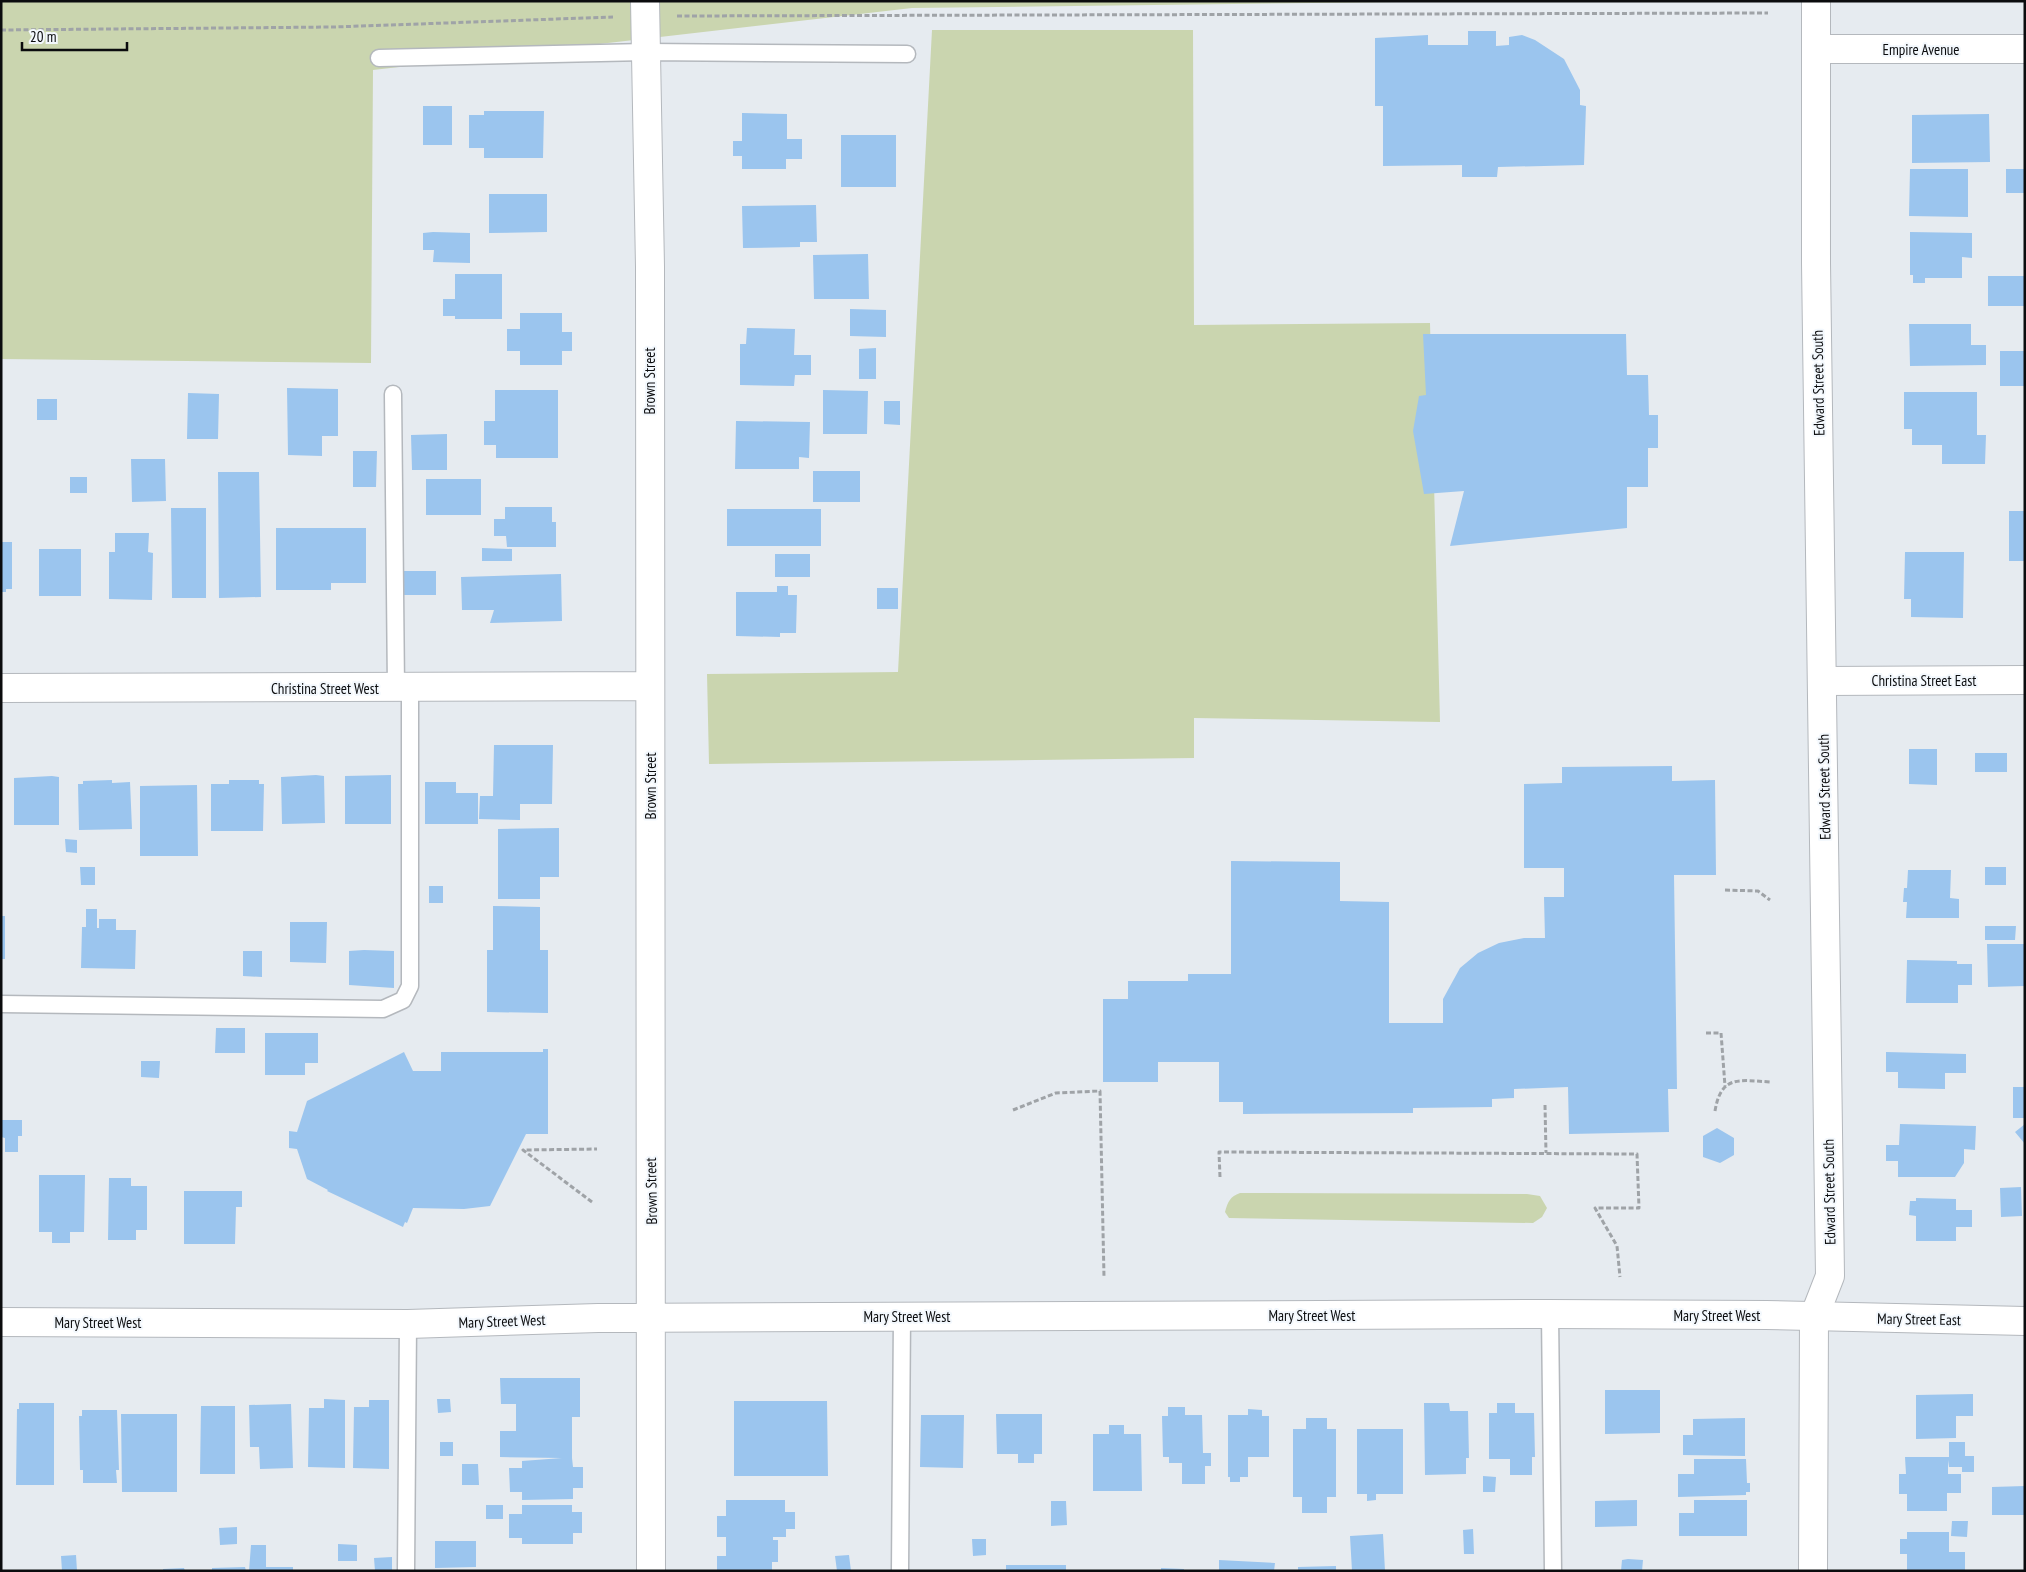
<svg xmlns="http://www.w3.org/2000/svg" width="2026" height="1572" font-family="'PT Sans Narrow',sans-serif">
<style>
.green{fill:#cad5af}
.building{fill:#9bc5ee}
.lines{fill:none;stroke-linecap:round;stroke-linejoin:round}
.lane-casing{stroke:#b4b8bd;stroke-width:19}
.street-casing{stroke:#b4b8bd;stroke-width:30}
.secondary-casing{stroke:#b4b8bd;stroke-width:30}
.path{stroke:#9fa3a7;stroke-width:3;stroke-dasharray:5 2.5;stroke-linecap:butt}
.lane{stroke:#fff;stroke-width:16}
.street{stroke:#fff;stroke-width:28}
.secondary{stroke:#fff;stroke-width:28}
.labels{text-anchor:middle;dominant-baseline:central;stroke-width:4;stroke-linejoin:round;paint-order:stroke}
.street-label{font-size:15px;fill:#0b0c0e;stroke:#f3f8fd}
</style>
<rect width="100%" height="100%" fill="#e6ebf0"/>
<!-- green -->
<path class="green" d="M 1,1 L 1481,1 L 912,8 L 373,70 L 371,363 L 1,359 Z
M 932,30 L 1193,30 L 1194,325 L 1430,323 L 1440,722 L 1194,718 L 1194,758 L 709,764 L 707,674 L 898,672 Z
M 1240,1193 L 1527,1194 L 1540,1196 L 1547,1208 L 1542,1217 L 1533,1223 L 1229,1218 L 1225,1212 C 1228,1201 1230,1197 1240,1193 Z"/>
<!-- building -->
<path class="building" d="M 1468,31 L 1496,31 L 1496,46 L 1509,45 L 1509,37 L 1522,35 L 1535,40 L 1564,59 L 1580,90 L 1580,105 L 1586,106 L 1584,165 L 1498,167 L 1497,177 L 1462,177 L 1462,165 L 1383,166 L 1383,106 L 1375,106 L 1375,38 L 1428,35 L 1428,45 L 1468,45 Z
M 423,106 L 452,106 L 452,145 L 423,145 Z
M 484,111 L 544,111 L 543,158 L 484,158 L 484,148 L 469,148 L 469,115 L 484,115 Z
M 742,113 L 787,114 L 787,139 L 802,139 L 802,159 L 786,159 L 786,169 L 742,169 L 742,156 L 733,156 L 733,141 L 742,141 Z
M 1989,114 L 1990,162 L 1912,163 L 1912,115 Z
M 841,135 L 896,135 L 896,187 L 841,187 Z
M 1910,169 L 1968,169 L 1968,217 L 1909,216 Z
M 2006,169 L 2025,169 L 2025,193 L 2006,193 Z
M 489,194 L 547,194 L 547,232 L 489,233 Z
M 816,205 L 817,242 L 800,242 L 800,247 L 743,248 L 742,206 Z
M 433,232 L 470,233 L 470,263 L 433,262 L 434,250 L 423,250 L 423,233 Z
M 1910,232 L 1972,233 L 1972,258 L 1962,257 L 1962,278 L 1925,278 L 1925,283 L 1913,283 L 1913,275 L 1910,275 Z
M 868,254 L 869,299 L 814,299 L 813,255 Z
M 455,274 L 502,274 L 502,319 L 455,319 L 455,316 L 443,316 L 443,299 L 455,299 Z
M 1988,276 L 2025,276 L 2025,306 L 1988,306 Z
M 850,309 L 886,310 L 886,337 L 850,336 Z
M 520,313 L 562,313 L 562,332 L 572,332 L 572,351 L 562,351 L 562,365 L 520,365 L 520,351 L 507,351 L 507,329 L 520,329 Z
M 1909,324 L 1971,324 L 1971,345 L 1986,345 L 1986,365 L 1910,366 Z
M 747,328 L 795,329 L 794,355 L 811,355 L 811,375 L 795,375 L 794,386 L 740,385 L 740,344 L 746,344 Z
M 1423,334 L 1626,334 L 1627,375 L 1648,375 L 1649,415 L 1658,415 L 1658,448 L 1648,448 L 1648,487 L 1627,487 L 1627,528 L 1450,546 L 1464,491 L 1424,494 L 1413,431 L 1419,396 L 1426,395 Z
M 876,348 L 876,379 L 859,379 L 859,349 Z
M 2000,351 L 2025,351 L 2025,386 L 2000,386 Z
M 287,388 L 338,389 L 338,436 L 322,436 L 322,456 L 288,455 Z
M 495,390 L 558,390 L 558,458 L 496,458 L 496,445 L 484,445 L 484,421 L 495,421 Z
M 823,390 L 868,391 L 867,434 L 823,434 Z
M 1904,392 L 1977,392 L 1977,435 L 1986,435 L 1985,464 L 1942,464 L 1942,445 L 1912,445 L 1912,429 L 1904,429 Z
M 188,393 L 219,394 L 218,439 L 187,439 Z
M 37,399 L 57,399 L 57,420 L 37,420 Z
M 884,401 L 900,401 L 900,425 L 884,424 Z
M 736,421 L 810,422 L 809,458 L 799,457 L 799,469 L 735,469 Z
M 447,434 L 447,470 L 412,470 L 411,435 Z
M 353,451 L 377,451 L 376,487 L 353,487 Z
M 131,459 L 165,459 L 166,501 L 132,502 Z
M 813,471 L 860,471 L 860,502 L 813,502 Z
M 218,472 L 259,472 L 261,597 L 219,598 Z
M 70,477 L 87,477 L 87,493 L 70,493 Z
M 426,479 L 481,479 L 481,515 L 426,515 Z
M 505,507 L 552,507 L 552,522 L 556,522 L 556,547 L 507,547 L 506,536 L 494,536 L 494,519 L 505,519 Z
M 171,508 L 206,508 L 206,598 L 172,598 Z
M 727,509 L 821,509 L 821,546 L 727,546 Z
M 2009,511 L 2025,511 L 2025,561 L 2009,561 Z
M 276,528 L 366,528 L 366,583 L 331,583 L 331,590 L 276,590 Z
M 115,533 L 149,533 L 148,552 L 153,553 L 152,600 L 109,599 L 109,552 L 115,552 Z
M 1,542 L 12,542 L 12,589 L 6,589 L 6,592 L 1,592 Z
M 482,548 L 512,549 L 512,561 L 482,561 Z
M 39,549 L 81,549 L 81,596 L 39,596 Z
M 1905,552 L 1964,552 L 1963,618 L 1911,617 L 1911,599 L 1904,599 Z
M 775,554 L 810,554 L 810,577 L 775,577 Z
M 404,571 L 436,571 L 436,595 L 404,595 Z
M 561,574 L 562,621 L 490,623 L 494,610 L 462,610 L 461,577 Z
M 777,586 L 788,586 L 788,595 L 797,595 L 796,633 L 780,633 L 780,637 L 736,636 L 736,592 L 777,592 Z
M 877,588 L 898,588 L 898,609 L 877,609 Z
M 494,745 L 553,745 L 552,804 L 520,804 L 520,820 L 479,819 L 480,796 L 493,796 Z
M 1909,749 L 1937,749 L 1937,785 L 1909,784 Z
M 1975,753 L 2007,753 L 2007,772 L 1975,772 Z
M 1672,766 L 1672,781 L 1715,780 L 1716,875 L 1674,875 L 1677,1089 L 1668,1089 L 1669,1132 L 1569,1134 L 1568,1087 L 1514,1089 L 1514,1098 L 1492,1099 L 1492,1107 L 1413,1108 L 1413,1113 L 1243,1114 L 1243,1102 L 1219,1102 L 1219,1062 L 1158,1062 L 1158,1082 L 1103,1082 L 1103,999 L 1128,999 L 1128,981 L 1188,981 L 1188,974 L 1231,974 L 1231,861 L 1340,862 L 1340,901 L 1389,902 L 1389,1023 L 1443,1023 L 1443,999 L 1460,968 L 1478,953 L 1499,943 L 1524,938 L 1545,938 L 1544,897 L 1564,897 L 1564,868 L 1524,868 L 1524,784 L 1562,783 L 1562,767 Z
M 316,775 L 324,776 L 325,823 L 282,824 L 281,777 Z
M 391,775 L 391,824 L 345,824 L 345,776 Z
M 52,776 L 59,777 L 59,825 L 14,825 L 14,778 Z
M 112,780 L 112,783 L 130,782 L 132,829 L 79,830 L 78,784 L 83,784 L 83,781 Z
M 229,780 L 259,780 L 259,784 L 264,784 L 263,831 L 211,831 L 211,784 L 229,784 Z
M 425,782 L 456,782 L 456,793 L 478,793 L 478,824 L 425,824 Z
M 197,785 L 198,856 L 140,856 L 140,786 Z
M 559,828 L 559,877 L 540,877 L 540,899 L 498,899 L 498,829 Z
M 65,839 L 77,840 L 77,853 L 66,852 Z
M 80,867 L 95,867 L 95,885 L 81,885 Z
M 1985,867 L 2006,867 L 2006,885 L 1985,885 Z
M 1908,870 L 1951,870 L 1950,898 L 1959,899 L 1959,918 L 1906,918 L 1907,902 L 1903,902 L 1904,888 L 1907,888 Z
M 429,886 L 443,886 L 443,903 L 429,903 Z
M 493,906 L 540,907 L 540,950 L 548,950 L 548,1013 L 487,1012 L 487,950 L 493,950 Z
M 86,909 L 97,909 L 97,928 L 99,928 L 99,919 L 116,919 L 116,930 L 136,930 L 135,969 L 81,968 L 82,927 L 86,927 Z
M 1,916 L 5,916 L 5,959 L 1,959 Z
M 290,922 L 327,922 L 326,963 L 290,962 Z
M 1985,926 L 2016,926 L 2015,940 L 1985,940 Z
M 1987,944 L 2025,944 L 2025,986 L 1988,987 Z
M 364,950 L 394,951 L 394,988 L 349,985 L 349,951 Z
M 243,951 L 262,951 L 262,977 L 243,976 Z
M 1907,960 L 1957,961 L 1957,964 L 1972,964 L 1972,985 L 1958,985 L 1958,1003 L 1906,1003 Z
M 216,1028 L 245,1028 L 245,1053 L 215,1053 Z
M 265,1033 L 318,1033 L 318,1063 L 305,1063 L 305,1075 L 265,1075 Z
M 543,1049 L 548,1049 L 548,1134 L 526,1134 L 490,1206 L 464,1209 L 413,1208 L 407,1223 L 405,1222 L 403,1227 L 327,1191 L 328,1190 L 307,1179 L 297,1149 L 289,1148 L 289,1131 L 297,1132 L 307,1101 L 404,1052 L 413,1071 L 441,1071 L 441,1052 L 543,1052 Z
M 1886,1052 L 1966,1054 L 1966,1073 L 1945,1073 L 1945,1089 L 1898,1088 L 1898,1072 L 1886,1072 Z
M 141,1061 L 160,1061 L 159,1078 L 141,1077 Z
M 2013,1087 L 2025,1087 L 2025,1118 L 2013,1118 Z
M 1,1120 L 22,1120 L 22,1136 L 18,1136 L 18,1152 L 5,1152 L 5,1138 L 1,1137 Z
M 1900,1124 L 1976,1126 L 1975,1150 L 1964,1149 L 1964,1163 L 1955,1177 L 1898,1177 L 1898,1161 L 1886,1161 L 1886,1145 L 1899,1145 Z
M 2025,1124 L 2025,1144 L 2015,1132 Z
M 1717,1128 L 1734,1138 L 1734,1155 L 1720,1163 L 1703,1157 L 1703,1136 Z
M 39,1175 L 85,1175 L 84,1232 L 70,1232 L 70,1243 L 52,1243 L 52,1232 L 39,1232 Z
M 109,1178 L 131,1178 L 131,1186 L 147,1186 L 147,1230 L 136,1230 L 136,1240 L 108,1240 Z
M 2021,1187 L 2022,1216 L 2001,1217 L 2000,1188 Z
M 184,1191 L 242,1191 L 242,1207 L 236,1207 L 235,1244 L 184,1244 Z
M 1916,1198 L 1956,1199 L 1956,1210 L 1972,1210 L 1972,1227 L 1956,1227 L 1956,1241 L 1916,1241 L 1916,1216 L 1909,1215 L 1910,1201 L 1916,1201 Z
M 500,1378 L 580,1378 L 580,1417 L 572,1417 L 572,1458 L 573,1467 L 583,1467 L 583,1488 L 573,1488 L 573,1499 L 522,1500 L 522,1492 L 510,1492 L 509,1468 L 522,1468 L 522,1461 L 562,1458 L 500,1457 L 500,1431 L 516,1431 L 516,1404 L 501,1404 Z
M 1605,1390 L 1660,1390 L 1660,1433 L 1605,1434 Z
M 1973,1394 L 1973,1416 L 1956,1416 L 1956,1438 L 1916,1439 L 1916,1395 Z
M 324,1399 L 345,1400 L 345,1468 L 308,1467 L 309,1408 L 324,1408 Z
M 437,1399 L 450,1399 L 451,1412 L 438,1413 Z
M 369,1400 L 389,1400 L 389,1469 L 353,1468 L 354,1407 L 369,1407 Z
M 734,1401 L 827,1401 L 828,1476 L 734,1476 Z
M 19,1403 L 54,1403 L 54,1485 L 16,1485 L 17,1409 L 19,1409 Z
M 1424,1403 L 1449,1403 L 1450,1411 L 1468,1411 L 1469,1458 L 1466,1458 L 1466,1474 L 1425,1475 Z
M 1497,1403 L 1515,1403 L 1515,1413 L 1534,1413 L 1535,1457 L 1532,1457 L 1532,1475 L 1510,1475 L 1510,1459 L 1489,1459 L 1489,1413 L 1497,1413 Z
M 291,1404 L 293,1468 L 260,1469 L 259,1447 L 250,1447 L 249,1405 Z
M 201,1406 L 235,1406 L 235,1474 L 200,1474 Z
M 1168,1407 L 1185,1407 L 1185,1415 L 1202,1415 L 1203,1453 L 1211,1453 L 1211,1466 L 1205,1466 L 1205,1484 L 1182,1484 L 1182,1463 L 1169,1463 L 1169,1457 L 1163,1457 L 1162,1416 L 1168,1416 Z
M 1248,1409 L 1262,1410 L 1262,1416 L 1269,1416 L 1269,1457 L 1248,1457 L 1248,1477 L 1240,1477 L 1240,1482 L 1230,1482 L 1230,1477 L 1228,1477 L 1228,1415 L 1248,1415 Z
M 82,1410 L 117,1410 L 119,1470 L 116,1470 L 117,1483 L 83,1483 L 83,1470 L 80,1470 L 79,1416 L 82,1416 Z
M 121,1414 L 177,1414 L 177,1492 L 122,1492 Z
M 996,1414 L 1042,1414 L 1042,1454 L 1034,1454 L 1034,1463 L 1018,1463 L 1018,1454 L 997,1454 Z
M 921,1415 L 964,1415 L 963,1468 L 920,1467 Z
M 1306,1418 L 1327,1418 L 1327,1429 L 1336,1429 L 1336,1497 L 1327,1497 L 1327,1513 L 1302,1513 L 1302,1497 L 1293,1497 L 1293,1429 L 1306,1429 Z
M 1745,1418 L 1745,1456 L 1683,1455 L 1683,1435 L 1693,1435 L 1693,1419 Z
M 1109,1425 L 1124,1425 L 1124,1434 L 1141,1434 L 1142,1491 L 1093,1491 L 1093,1434 L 1109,1434 Z
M 1357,1429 L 1403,1429 L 1403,1494 L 1376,1494 L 1376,1500 L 1367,1501 L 1367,1494 L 1357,1494 Z
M 440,1442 L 453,1442 L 453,1456 L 440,1456 Z
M 1949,1442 L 1965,1442 L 1965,1456 L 1974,1456 L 1974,1472 L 1962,1472 L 1962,1467 L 1949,1467 L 1948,1460 L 1948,1474 L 1961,1474 L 1961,1493 L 1947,1493 L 1947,1511 L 1907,1511 L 1907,1494 L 1899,1494 L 1899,1474 L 1906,1474 L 1905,1457 L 1949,1457 Z
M 1694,1459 L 1746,1459 L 1747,1483 L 1750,1483 L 1750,1492 L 1746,1492 L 1746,1495 L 1678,1497 L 1678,1474 L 1694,1474 Z
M 462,1464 L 478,1464 L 479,1485 L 462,1485 Z
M 1483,1476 L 1496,1477 L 1495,1492 L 1483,1492 Z
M 2025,1486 L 2025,1515 L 1992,1515 L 1992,1487 Z
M 726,1500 L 785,1500 L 785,1512 L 795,1512 L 795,1529 L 786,1529 L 786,1537 L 773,1537 L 773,1540 L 778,1540 L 778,1562 L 772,1562 L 772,1571 L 717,1571 L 717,1556 L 726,1556 L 726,1537 L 717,1537 L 717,1516 L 726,1516 Z
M 1637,1500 L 1637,1526 L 1595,1527 L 1595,1501 Z
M 1694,1500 L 1747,1500 L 1747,1536 L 1679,1536 L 1679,1513 L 1694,1513 Z
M 1051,1501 L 1066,1501 L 1067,1525 L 1051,1526 Z
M 486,1505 L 503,1505 L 503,1519 L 486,1519 Z
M 522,1505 L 572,1505 L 572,1512 L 582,1512 L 582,1533 L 573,1533 L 573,1544 L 522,1544 L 522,1538 L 509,1538 L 509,1514 L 522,1514 Z
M 1952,1521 L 1968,1521 L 1967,1537 L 1951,1536 Z
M 237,1527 L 237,1544 L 220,1545 L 219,1528 Z
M 1473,1529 L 1474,1554 L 1464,1554 L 1463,1530 Z
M 1907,1532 L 1949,1532 L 1949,1552 L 1965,1552 L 1965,1570 L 1907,1571 L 1907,1554 L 1900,1554 L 1900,1539 L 1907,1539 Z
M 1383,1534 L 1385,1571 L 1352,1571 L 1350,1536 Z
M 972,1539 L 986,1539 L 986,1555 L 973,1556 Z
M 435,1541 L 476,1541 L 476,1567 L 435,1568 Z
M 338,1544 L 357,1545 L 357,1561 L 338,1561 Z
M 251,1545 L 266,1545 L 266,1567 L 293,1567 L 293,1571 L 249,1571 Z
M 76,1555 L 77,1571 L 62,1571 L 61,1556 Z
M 849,1555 L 851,1571 L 837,1571 L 835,1556 Z
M 392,1557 L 392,1571 L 375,1571 L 374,1558 Z
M 1628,1559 L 1643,1560 L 1642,1571 L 1621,1571 L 1622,1560 Z
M 1219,1560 L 1275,1563 L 1274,1571 L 1219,1571 Z
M 1006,1565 L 1066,1565 L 1066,1571 L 1006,1571 Z
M 1336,1566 L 1336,1571 L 1298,1571 L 1298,1567 Z
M 245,1567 L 246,1571 L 212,1571 L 212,1568 Z
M 184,1568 L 185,1571 L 163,1571 L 163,1569 Z
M 1161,1568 L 1184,1569 L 1184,1571 L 1161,1571 Z"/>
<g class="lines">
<!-- lane casing -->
<g class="lane-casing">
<path id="lane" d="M 379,58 L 646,52 L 907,54
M 393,394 L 396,688
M 1,1004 L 383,1009 L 403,1000 L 410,986 L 410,688
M 1550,1314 L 1553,1571
M 406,1571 L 408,1324
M 900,1571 L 902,1316"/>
</g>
<!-- street casing -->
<g class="street-casing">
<path id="street" d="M 645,1 L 650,267 L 651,1571
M 1817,49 L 2025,49
M 1823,681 L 2025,680
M 1,688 L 649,686
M 1,1322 L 408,1324 L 598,1318 L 1550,1314 L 1766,1315 L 2025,1321"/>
</g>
<!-- secondary casing -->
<g class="secondary-casing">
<path id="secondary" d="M 1813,1571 L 1814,1317 L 1830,1276 L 1816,263 L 1816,1"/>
</g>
<!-- path -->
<path class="path" d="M 677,16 L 1768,13
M 1,30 L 334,27 L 613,17
M 1725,890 L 1758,891 L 1770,900
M 1706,1033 L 1721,1033 L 1725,1086
M 1545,1105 L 1546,1153
M 1013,1110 L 1056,1093 L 1100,1091 L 1104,1277
M 1715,1111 C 1721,1075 1739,1080 1770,1082
M 1220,1177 L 1219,1152 L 1637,1154 L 1639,1208 L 1595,1208 L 1617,1246 L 1620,1277
M 592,1202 L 523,1150 L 597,1149"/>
<!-- lane -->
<use href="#lane" class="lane"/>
<!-- street -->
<use href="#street" class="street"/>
<!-- secondary -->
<use href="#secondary" class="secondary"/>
</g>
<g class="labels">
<!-- street labels -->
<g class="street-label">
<text x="1921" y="49">Empire Avenue</text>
<text transform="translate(649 381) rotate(-90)">Brown Street</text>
<text transform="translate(1818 383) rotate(-91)">Edward Street South</text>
<text x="1924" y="680">Christina Street East</text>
<text x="325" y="688">Christina Street West</text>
<text transform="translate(650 786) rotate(-90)">Brown Street</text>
<text transform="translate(1824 787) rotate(-91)">Edward Street South</text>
<text transform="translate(651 1191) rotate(-91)">Brown Street</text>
<text transform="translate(1829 1192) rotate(-91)">Edward Street South</text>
<text x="1312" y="1315">Mary Street West</text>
<text x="1717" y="1315">Mary Street West</text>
<text x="907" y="1316">Mary Street West</text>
<text transform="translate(1919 1319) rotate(1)">Mary Street East</text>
<text transform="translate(502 1321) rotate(-2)">Mary Street West</text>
<text x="98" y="1322">Mary Street West</text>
</g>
</g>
<!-- border -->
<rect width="2026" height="1572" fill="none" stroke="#0b0c0e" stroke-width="5"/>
<!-- scale -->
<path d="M22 42v8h105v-8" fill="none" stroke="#0b0c0e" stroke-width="2.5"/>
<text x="30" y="42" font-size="15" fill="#0b0c0e" stroke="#f3f8fd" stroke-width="4" paint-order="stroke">20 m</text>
</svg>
